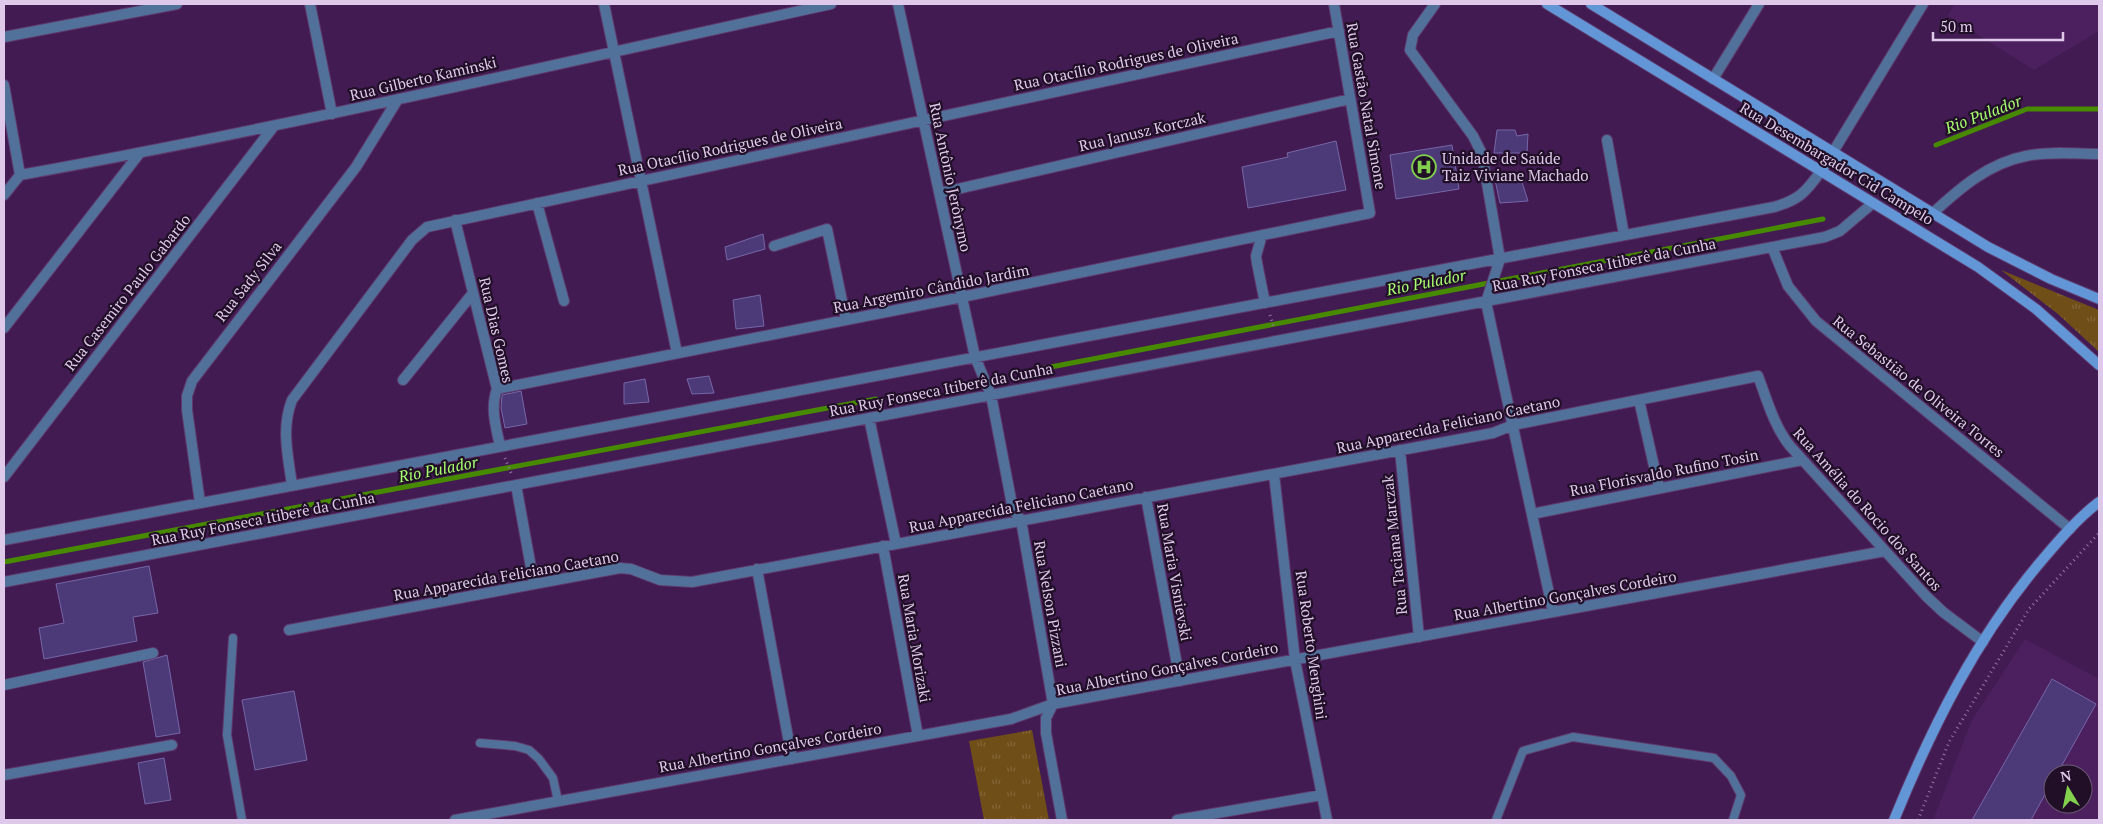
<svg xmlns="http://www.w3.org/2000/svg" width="2103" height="824" font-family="'PT Serif',serif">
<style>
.built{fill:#4c205e;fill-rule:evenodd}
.grass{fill:url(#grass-tufts)}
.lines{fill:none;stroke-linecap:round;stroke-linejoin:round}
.stream{stroke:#478a00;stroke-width:5}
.building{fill:#4c3a78;stroke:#7766a8}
.service-casing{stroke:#5e3a6d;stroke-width:10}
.minor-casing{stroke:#5e3a6d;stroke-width:12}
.secondary-casing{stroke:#5e3a6d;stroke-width:12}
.path{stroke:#9476a2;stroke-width:3;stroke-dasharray:1 4;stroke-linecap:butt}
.service{stroke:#51719a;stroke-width:8}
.minor{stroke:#51719a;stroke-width:10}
.secondary{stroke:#6296d7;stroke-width:10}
.labels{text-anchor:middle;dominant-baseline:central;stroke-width:4.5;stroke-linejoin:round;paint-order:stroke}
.street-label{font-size:15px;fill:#dfc9ea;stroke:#200f27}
.poi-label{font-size:15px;fill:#dfc9ea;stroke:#200f27;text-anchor:start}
.water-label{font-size:16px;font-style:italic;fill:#a7fe6f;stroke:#200f27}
</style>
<defs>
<pattern id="grass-tufts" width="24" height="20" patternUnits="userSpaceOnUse" patternTransform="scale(1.25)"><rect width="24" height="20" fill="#704e17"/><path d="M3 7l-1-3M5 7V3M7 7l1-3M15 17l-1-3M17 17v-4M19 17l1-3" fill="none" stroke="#846639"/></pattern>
</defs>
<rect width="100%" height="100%" fill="#421b52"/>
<!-- built -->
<path class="built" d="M 1954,4 L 2099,4 L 2099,31 L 2034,70 L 1948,16 Z
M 2025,639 L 2099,679 L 2099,820 L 1933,820 L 1972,720 ZM 2053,774 L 2083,774 L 2083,804 L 2053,804 Z"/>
<!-- grass -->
<path class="grass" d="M 2001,270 L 2099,310 L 2099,352 L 2058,314 Z
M 1032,730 L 1049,820 L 984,820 L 969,741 Z"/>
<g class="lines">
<!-- stream -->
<path class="stream" d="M 1936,145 L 2027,109 L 2099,109
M 1035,370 L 1823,219
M 4,562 L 876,399"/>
</g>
<!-- building -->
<path class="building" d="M 1497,130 L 1515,130 L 1517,136 L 1528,134 L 1527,153 L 1494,153 Z
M 1336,141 L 1346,190 L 1248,208 L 1242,167 L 1288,157 L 1287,153 Z
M 1452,145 L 1459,189 L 1396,199 L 1390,155 Z
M 1520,176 L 1528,201 L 1500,203 L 1495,180 Z
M 763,234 L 765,249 L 727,260 L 725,247 Z
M 760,295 L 764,326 L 736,329 L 733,300 Z
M 709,376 L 714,393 L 692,394 L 687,379 Z
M 645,379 L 649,402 L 624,404 L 624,383 Z
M 521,391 L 527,424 L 505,428 L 501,408 L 502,395 Z
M 149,566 L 158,613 L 133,617 L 137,641 L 44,659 L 39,628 L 64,623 L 56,584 Z
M 167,655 L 180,733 L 156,737 L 143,662 Z
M 2052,679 L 2096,704 L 2057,774 L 2053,774 L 2053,780 L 2031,820 L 1972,820 Z
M 294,691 L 307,760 L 255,770 L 242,700 Z
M 164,758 L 171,800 L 145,804 L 138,763 Z"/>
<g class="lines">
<!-- service casing -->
<g class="service-casing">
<path id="service" d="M 233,638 L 227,735 L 242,820
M 480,743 L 515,746 L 529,750 L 539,759 L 553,778 L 558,801
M 1496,820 L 1523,751 L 1573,737 L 1714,758 L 1731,776 L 1741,795 L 1733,820"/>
</g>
<!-- minor casing -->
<g class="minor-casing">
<path id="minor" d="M 310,4 L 332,114
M 604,4 L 677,353
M 898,4 L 975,357 L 991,395 L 1013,510 L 1021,520 L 1053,704 L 1046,718 L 1046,733 L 1062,820
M 1435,4 L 1413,35 L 1410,50 L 1473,136 L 1482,154 L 1500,259 L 1486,302 L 1553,612
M 4,37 L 177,4
M 1713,79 L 1759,4
M 4,85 L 20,175 L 4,195
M 1607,140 L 1624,235
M 1833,152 L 1923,4
M 20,175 C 292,126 561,63 831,4
M 940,193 L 1350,99
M 537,203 L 564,301
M 1933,213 C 1960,188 1989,163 2026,156 C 2050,151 2076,154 2099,154
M 455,220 L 497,389 C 490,408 496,427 500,446
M 1262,235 L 1256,256 L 1257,263 L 1265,303
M 774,246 L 827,229 L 846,320
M 1772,247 L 1788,286 L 1816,321 L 2070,529
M 4,328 L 139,154
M 403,380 L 473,293
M 497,389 L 962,297 L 1370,213 L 1334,4
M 1639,400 L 1659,488
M 869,418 L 896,544
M 1400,450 L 1419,637
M 1274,474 L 1295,660 L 1327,820
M 4,477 L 274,126
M 292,485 C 288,456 281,428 292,400 L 412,240 L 427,227 L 1339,31
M 516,485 L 534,584
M 1146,497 L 1180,681
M 200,503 L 187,410 L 187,396 L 192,381 L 356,167 L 398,99
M 1532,514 L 1802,460
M 4,540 L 1774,207 C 1799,200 1806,192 1821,171
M 883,546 L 918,736
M 757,569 L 792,759
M 4,582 L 1825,237 L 1840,231 L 1873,203
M 289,630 L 620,568 L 631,569 L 660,580 L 692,582 L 1493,433 L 1513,425 L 1758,376 C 1767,400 1774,426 1790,446 L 1926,596 L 1943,612 L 1983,642
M 4,685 L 153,653
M 4,775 L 172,745
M 455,820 L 1011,719 L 1053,704 L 1885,551
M 1177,820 L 1322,795"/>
</g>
<!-- secondary casing -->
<g class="secondary-casing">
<path id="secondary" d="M 1547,4 L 1978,267 L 2036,309 L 2099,365
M 1591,4 L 1988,247 L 2051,279 L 2099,299
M 1821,171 L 1833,152
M 1894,820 C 1932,727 1977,636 2043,559 C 2060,539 2078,518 2099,502"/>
</g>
<!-- path -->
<path class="path" d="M 1270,315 L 1274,328
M 505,458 L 511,473
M 1918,820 L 1949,742 L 2029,609 L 2099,533"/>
<!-- service -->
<use href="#service" class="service"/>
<!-- minor -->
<use href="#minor" class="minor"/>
<!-- secondary -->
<use href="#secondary" class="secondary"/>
</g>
<!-- icons -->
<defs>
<g id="hospital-ring" transform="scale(1.25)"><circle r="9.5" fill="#200f27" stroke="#83d04e" stroke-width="1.5"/><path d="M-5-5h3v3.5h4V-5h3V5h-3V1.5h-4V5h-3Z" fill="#83d04e"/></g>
</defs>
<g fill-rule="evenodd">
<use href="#hospital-ring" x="1424" y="167"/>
</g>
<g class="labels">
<!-- street labels -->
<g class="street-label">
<text transform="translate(1126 61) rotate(-12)">Rua Otacílio Rodrigues de Oliveira</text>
<text transform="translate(423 78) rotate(-13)">Rua Gilberto Kaminski</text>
<text transform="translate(1367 106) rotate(80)">Rua Gastão Natal Simone</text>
<text transform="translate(1142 131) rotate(-13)">Rua Janusz Korczak</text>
<text transform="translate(730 146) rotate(-12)">Rua Otacílio Rodrigues de Oliveira</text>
<text transform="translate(1837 163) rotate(31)">Rua Desembargador Cid Campelo</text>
<text transform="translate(951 177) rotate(78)">Rua Antônio Jerônymo</text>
<text transform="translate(1604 264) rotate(-11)">Rua Ruy Fonseca Itiberê da Cunha</text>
<text transform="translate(248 281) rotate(-52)">Rua Sady Silva</text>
<text transform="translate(931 288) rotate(-11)">Rua Argemiro Cândido Jardim</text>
<text transform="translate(127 292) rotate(-52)">Rua Casemiro Paulo Gabardo</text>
<text transform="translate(497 330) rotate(77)">Rua Dias Gomes</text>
<text transform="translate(1919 386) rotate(39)">Rua Sebastião de Oliveira Torres</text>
<text transform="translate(941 389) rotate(-11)">Rua Ruy Fonseca Itiberê da Cunha</text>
<text transform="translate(1448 424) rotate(-12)">Rua Apparecida Feliciano Caetano</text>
<text transform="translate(1664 472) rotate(-11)">Rua Florisvaldo Rufino Tosin</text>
<text transform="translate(1021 505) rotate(-11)">Rua Apparecida Feliciano Caetano</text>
<text transform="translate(1868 509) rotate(48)">Rua Amélia do Rocio dos Santos</text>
<text transform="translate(263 518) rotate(-11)">Rua Ruy Fonseca Itiberê da Cunha</text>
<text transform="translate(1394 545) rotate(-96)">Rua Taciana Marczak</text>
<text transform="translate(1175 572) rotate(80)">Rua Maria Visnievski</text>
<text transform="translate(506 575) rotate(-10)">Rua Apparecida Feliciano Caetano</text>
<text transform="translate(1565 595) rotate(-10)">Rua Albertino Gonçalves Cordeiro</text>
<text transform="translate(1051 604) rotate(80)">Rua Nelson Pizzani</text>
<text transform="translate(915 638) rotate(80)">Rua Maria Morizaki</text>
<text transform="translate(1312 645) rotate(82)">Rua Roberto Menghini</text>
<text transform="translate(1167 668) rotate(-11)">Rua Albertino Gonçalves Cordeiro</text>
<text transform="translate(770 747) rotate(-10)">Rua Albertino Gonçalves Cordeiro</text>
</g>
<!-- poi labels -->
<g class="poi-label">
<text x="1442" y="158">Unidade de Saúde<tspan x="1442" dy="17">Taiz Viviane Machado</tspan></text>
</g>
<!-- water labels -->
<g class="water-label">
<text transform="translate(1983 114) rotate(-21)">Rio Pulador</text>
<text transform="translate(1426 282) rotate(-11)">Rio Pulador</text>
<text transform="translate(438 469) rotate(-11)">Rio Pulador</text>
</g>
</g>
<!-- border -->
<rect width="2103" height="824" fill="none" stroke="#dfc9ea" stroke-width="10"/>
<!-- north arrow -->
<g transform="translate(2068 789) rotate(350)"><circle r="24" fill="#200f27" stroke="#6c5975"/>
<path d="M0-4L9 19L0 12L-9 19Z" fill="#83d04e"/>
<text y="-8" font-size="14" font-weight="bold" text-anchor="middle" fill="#dfc9ea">N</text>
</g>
<!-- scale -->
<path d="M1933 32v8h130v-8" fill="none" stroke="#dfc9ea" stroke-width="2.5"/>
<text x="1940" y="32" font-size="15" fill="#dfc9ea" stroke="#200f27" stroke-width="4" paint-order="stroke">50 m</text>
</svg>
